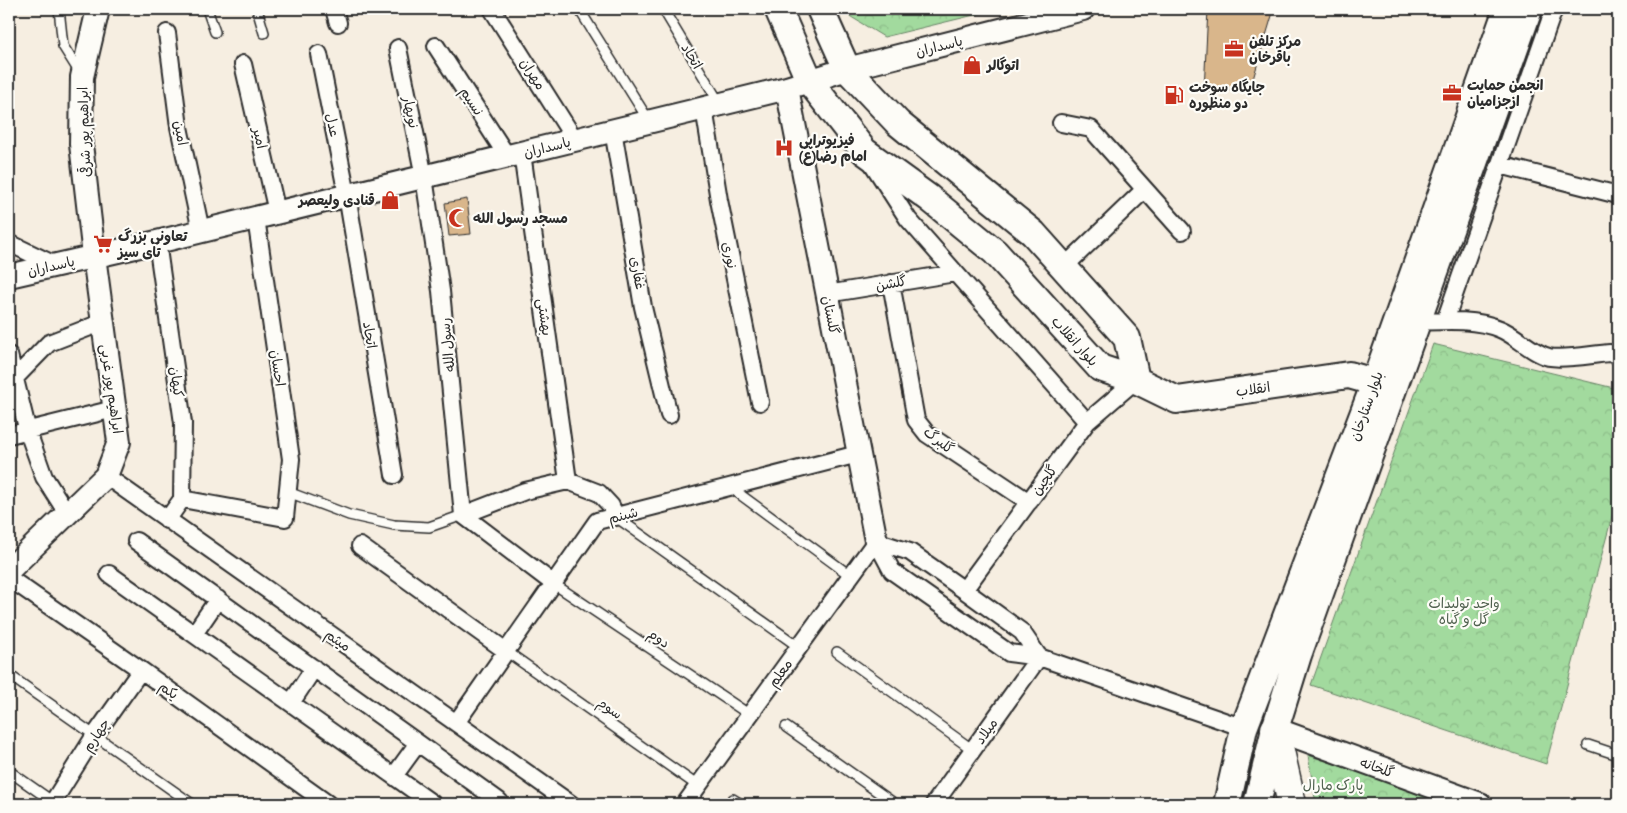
<svg xmlns="http://www.w3.org/2000/svg" width="1627" height="813" font-family="Delius,'Playpen Sans Arabic',sans-serif">
<style>
.park{fill:url(#park-crowns);stroke:#668264}
.building{fill:#d9b68b;stroke:#2b2b2b}
.lines{fill:none;stroke-linecap:round;stroke-linejoin:round}
.lane-casing{stroke:#2b2b2b;stroke-width:12}
.street-casing{stroke:#2b2b2b;stroke-width:20}
.secondary-casing{stroke:#2b2b2b;stroke-width:26}
.primary-casing{stroke:#2b2b2b;stroke-width:30}
.highway-casing{stroke:#2b2b2b;stroke-width:31}
.lane{stroke:#fdfcf7;stroke-width:9}
.street{stroke:#fdfcf7;stroke-width:16}
.secondary{stroke:#fdfcf7;stroke-width:22}
.primary{stroke:#fdfcf7;stroke-width:26}
.highway{stroke:#fdfcf7;stroke-width:28}
.labels{text-anchor:middle;dominant-baseline:central;stroke-width:4.5;stroke-linejoin:round;paint-order:stroke}
.poi-label{font-size:14px;font-weight:bold;fill:#2b2b2b;stroke:#fdfcf7;text-anchor:start}
.street-label{font-size:14px;fill:#2b2b2b;stroke:#fdfcf7}
.park-label{font-size:14px;fill:#4f604e;stroke:#fdfcf7}
</style>
<defs>
<pattern id="park-crowns" width="20" height="18" patternUnits="userSpaceOnUse" patternTransform="scale(1.25)"><rect width="20" height="18" fill="#a2da9e"/><path d="M2 6a3 3 0 1 1 6 0M12 15a3 3 0 1 1 6 0" fill="none" stroke="#8cbb88"/></pattern>
</defs>
<rect width="100%" height="100%" fill="#f6eee1"/>
<filter id="ink" filterUnits="userSpaceOnUse"><feTurbulence type="fractalNoise" baseFrequency=".02" numOctaves="2"/><feDisplacementMap in="SourceGraphic" scale="10" xChannelSelector="R" yChannelSelector="G"/><feConvolveMatrix kernelMatrix="1 2 1 2 8 2 1 2 1" color-interpolation-filters="sRGB"/></filter>
<g filter="url(#ink)">
<!-- park -->
<path class="park" d="M 842,9 L 999,9 L 884,37 L 843,12 Z
M 1433,344 L 1618,389 L 1618,494 L 1546,764 L 1311,685 Z
M 1308,755 L 1451,804 L 1316,804 Z"/>
<!-- building -->
<path class="building" d="M 1208,9 L 1274,9 L 1250,89 L 1204,91 Z
M 467,199 L 471,234 L 449,236 L 445,203 Z"/>
<g class="lines">
<!-- lane casing -->
<g class="lane-casing">
<path id="lane" d="M 59,9 L 63,46 L 80,73
M 207,9 L 215,32
M 257,9 L 264,33
M 579,9 L 649,121
M 663,9 L 720,104
M 730,487 L 851,576
M 288,492 L 349,515 L 394,525 L 429,527 L 463,515
M 616,517 L 799,647
M 554,584 L 750,715
M 506,651 L 698,786
M 837,652 L 973,750
M 9,675 L 192,804
M 786,727 L 895,804
M 1588,745 L 1618,755
M 9,771 L 56,804
M 733,799 L 741,804"/>
</g>
<!-- street casing -->
<g class="street-casing">
<path id="street" d="M 334,9 L 338,23
M 492,9 L 575,140
M 167,33 L 179,127 L 201,231
M 436,46 L 507,156
M 398,48 L 424,177 L 441,291 L 463,515
M 319,54 L 347,195 L 394,475
M 243,64 L 277,212
M 704,108 L 719,200 L 760,402
M 1061,123 L 1091,129 L 1182,231
M 613,130 L 643,307 L 669,415
M 522,153 L 568,481
M 872,163 L 908,219 L 1087,422
M 1500,165 L 1618,195
M 157,242 L 183,423 L 182,499 L 167,520
M 9,243 L 55,265
M 1064,267 L 1144,190
M 891,283 L 916,420 L 927,434 L 1029,502
M 827,294 L 955,273
M 1445,321 L 1554,9
M 1416,322 C 1443,321 1474,318 1500,329 C 1517,336 1532,353 1549,357 C 1565,360 1594,354 1610,353 L 1618,355
M 9,355 L 28,432 L 44,477 L 67,513
M 9,380 L 14,379 L 49,343 L 103,322
M 9,435 L 114,409
M 106,476 L 571,804
M 182,499 L 285,518 L 291,459 L 256,218
M 463,515 L 525,491 L 568,481 L 599,493 L 611,506 L 616,517
M 463,515 L 554,584
M 136,541 L 499,801
M 876,541 L 892,571 L 1009,653 L 1039,657 L 1244,728
M 876,541 L 910,552 L 964,590 L 1022,632 L 1039,657
M 360,546 L 506,651
M 109,574 L 433,804
M 9,578 L 141,670 L 328,804
M 964,590 L 1087,422 L 1136,380
M 194,634 L 218,599
M 291,703 L 314,668
M 456,723 L 597,521 L 858,454
M 394,776 L 418,743
M 53,802 L 95,735 L 141,670
M 685,804 L 876,541
M 934,804 L 1039,657"/>
</g>
<!-- secondary casing -->
<g class="secondary-casing">
<path id="secondary" d="M 787,88 L 876,541
M 9,276 L 157,242 L 787,88 L 847,69 L 1083,9
M 9,570 L 106,476 L 119,442 L 94,256 L 81,144 L 82,77 L 98,9
M 1275,729 L 1480,804"/>
</g>
<!-- primary casing -->
<g class="primary-casing">
<path id="primary" d="M 778,9 L 810,82 L 864,151 L 929,198 L 995,252 L 1100,368 L 1136,380 L 1177,400 L 1349,375 L 1374,382
M 820,9 L 847,69 L 898,123 L 1033,233 L 1127,338 L 1136,380
M 1227,804 L 1244,728 L 1370,396 L 1507,9
M 1257,804 L 1275,729 L 1298,655 L 1529,9"/>
</g>
<!-- highway casing -->
<g class="highway-casing">
<path id="highway" d="M 1275,729 L 1292,804"/>
</g>
<!-- lane -->
<use href="#lane" class="lane"/>
<!-- street -->
<use href="#street" class="street"/>
<!-- secondary -->
<use href="#secondary" class="secondary"/>
<!-- primary -->
<use href="#primary" class="primary"/>
<!-- highway -->
<use href="#highway" class="highway"/>
</g>
</g>
<!-- icons -->
<defs>
<g id="office-bare" transform="scale(1.5)"><path d="M-6-3h4V-5.5h4V-3h4V5H-6ZM-1-4.5V-3h2v-1.5ZM-6 0V1H6V0Z" fill="#c8321e" stroke="#fdfcf7" stroke-width="2.5" paint-order="stroke"/></g>
<g id="shop-bare" transform="scale(1.5)"><path d="M-5-2.5h2.3a2.7 3.5 0 0 1 5.4 0H5L5.5 6h-11ZM-1.5-2.5h3a1.5 2.3 0 0 0-3 0Z" fill="#c8321e" stroke="#fdfcf7" stroke-width="2.5" paint-order="stroke"/></g>
<g id="fuel-bare" transform="scale(1.5)"><path d="M-5.5-6h7V0h2V4h1.3V-2.5L3-4.5l.8-.8L6-3V5H2.5V1h-1V6h-7ZM-4.2-4.7v3.2H.2V-4.7Z" fill="#c8321e" stroke="#fdfcf7" stroke-width="2.5" paint-order="stroke"/></g>
<g id="hospital-bare" transform="scale(1.5)"><path d="M-5-5h3v3.5h4V-5h3V5h-3V1.5h-4V5h-3Z" fill="#c8321e" stroke="#fdfcf7" stroke-width="2.5" paint-order="stroke"/></g>
<g id="mosque-bare" transform="scale(1.5)"><path d="M3.5-4.9A6 6 0 1 0 3.5 4.9A5 5 0 1 1 3.5-4.9Z" fill="#c8321e" stroke="#fdfcf7" stroke-width="2.5" paint-order="stroke"/></g>
<g id="supermarket-bare" transform="scale(1.5)"><path d="M-6-5.5h2.5l.6 2H6L4.5 2H-2.5L-4.4-4H-6ZM-1.5 3.2a1.3 1.3 0 1 0 .1 0ZM3 3.2a1.3 1.3 0 1 0 .1 0Z" fill="#c8321e" stroke="#fdfcf7" stroke-width="2.5" paint-order="stroke"/></g>
</defs>
<g fill-rule="evenodd">
<use href="#office-bare" x="1234" y="49"/>
<use href="#shop-bare" x="972" y="65"/>
<use href="#office-bare" x="1452" y="93"/>
<use href="#fuel-bare" x="1174" y="95"/>
<use href="#hospital-bare" x="784" y="148"/>
<use href="#shop-bare" x="390" y="200"/>
<use href="#mosque-bare" x="458" y="218"/>
<use href="#supermarket-bare" x="103" y="244"/>
</g>
<g class="labels">
<!-- poi labels -->
<g class="poi-label">
<text x="1249" y="41">مرکز تلفن<tspan x="1249" dy="16">باقرخان</tspan></text>
<text x="987" y="65">اتوگالر</text>
<text x="1467" y="85">انجمن حمایت<tspan x="1467" dy="16">ازجزامیان</tspan></text>
<text x="1189" y="87">جایگاه سوخت<tspan x="1189" dy="16">دو منظوره</tspan></text>
<text x="799" y="140">فیزیوتراپی<tspan x="799" dy="16">امام رضا(ع)</tspan></text>
<text x="375" y="200" text-anchor="end">قنادی ولیعصر</text>
<text x="473" y="218">مسجد رسول الله</text>
<text x="118" y="236">تعاونی بزرگ<tspan x="118" dy="16">تای سیز</tspan></text>
</g>
<!-- street labels -->
<g class="street-label">
<text transform="translate(939 46) rotate(-14)">پاسداران</text>
<text transform="translate(692 56) rotate(59)">اتحاد</text>
<text transform="translate(533 74) rotate(57)">مهران</text>
<text transform="translate(472 101) rotate(57)">نسیم</text>
<text transform="translate(411 112) rotate(78)">نوبهار</text>
<text transform="translate(333 125) rotate(79)">عدل</text>
<text transform="translate(84 132) rotate(-92)">ابراهیم پور شرقی</text>
<text transform="translate(181 133) rotate(80)">امین</text>
<text transform="translate(260 138) rotate(77)">امیر</text>
<text transform="translate(547 147) rotate(-14)">پاسداران</text>
<text transform="translate(730 255) rotate(78)">نوری</text>
<text transform="translate(51 266) rotate(-13)">پاسداران</text>
<text transform="translate(638 273) rotate(80)">غفاری</text>
<text transform="translate(891 283) rotate(-10)">گلشن</text>
<text transform="translate(831 315) rotate(79)">گلستان</text>
<text transform="translate(545 317) rotate(82)">بهشتی</text>
<text transform="translate(370 335) rotate(81)">اتحاد</text>
<text transform="translate(1075 341) rotate(48)">بلوار انقلاب</text>
<text transform="translate(447 345) rotate(-96)">رسول الله</text>
<text transform="translate(278 368) rotate(82)">احسان</text>
<text transform="translate(177 382) rotate(82)">کیهان</text>
<text transform="translate(112 389) rotate(82)">ابراهیم پور غربی</text>
<text transform="translate(1253 389) rotate(-8)">انقلاب</text>
<text transform="translate(1366 406) rotate(-70)">بلوار ستارخان</text>
<text transform="translate(939 440) rotate(38)">گلبرگ</text>
<text transform="translate(1044 480) rotate(-54)">گلچین</text>
<text transform="translate(623 515) rotate(-14)">شبنم</text>
<text transform="translate(659 638) rotate(34)">دوم</text>
<text transform="translate(338 640) rotate(35)">میثم</text>
<text transform="translate(780 673) rotate(-54)">معلم</text>
<text transform="translate(169 690) rotate(36)">یکم</text>
<text transform="translate(610 708) rotate(35)">سوم</text>
<text transform="translate(986 731) rotate(-55)">میلاد</text>
<text transform="translate(96 735) rotate(-56)">چهارم</text>
<text transform="translate(1377 767) rotate(20)">گلخانه</text>
</g>
<!-- park labels -->
<g class="park-label">
<text x="1464" y="603">واحد تولیدات<tspan x="1464" dy="16">گل و گیاه</tspan></text>
<text x="1333" y="785">پارک مارال</text>
</g>
</g>
<!-- margin -->
<rect width="1627" height="813" fill="none" stroke="#fdfcf7" stroke-width="30"/>
<rect x="15" y="15" width="1597" height="783" fill="none" stroke="#2b2b2b" stroke-width="2" filter="url(#ink)"/>
</svg>
